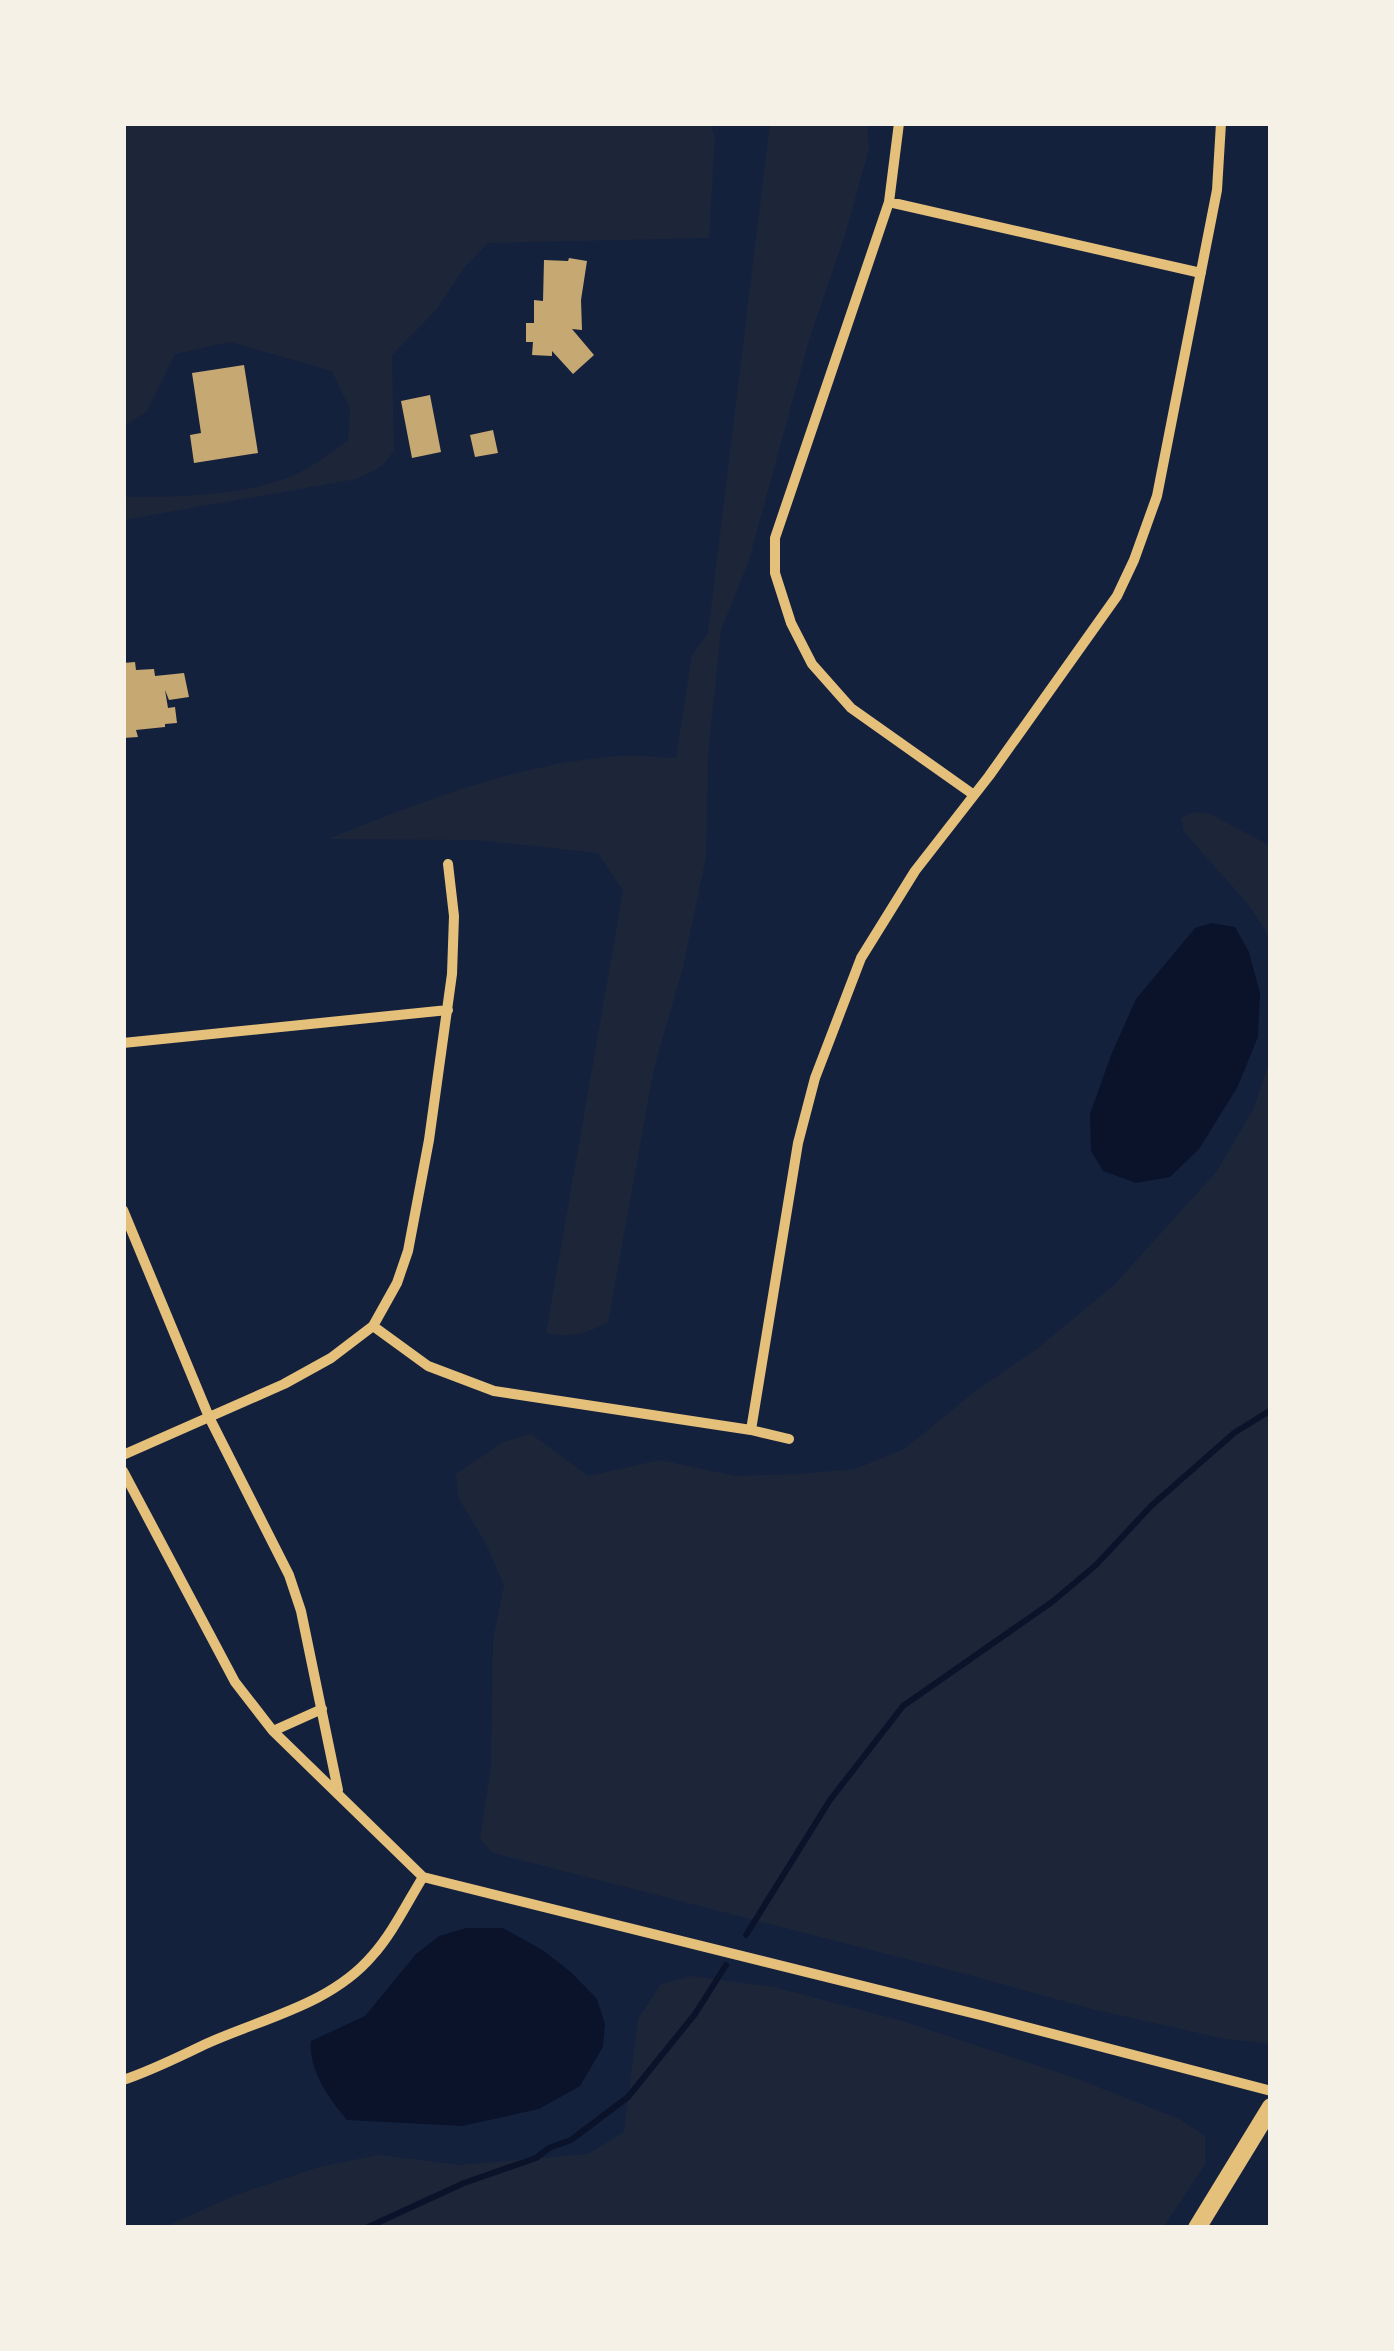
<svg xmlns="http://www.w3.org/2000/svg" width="1394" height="2351" font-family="'Noto Serif',serif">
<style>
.green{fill:#1d2539}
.water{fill:#0b132b}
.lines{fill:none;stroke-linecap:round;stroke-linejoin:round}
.stream{stroke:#0b132b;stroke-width:6}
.building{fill:#c6a872}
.minor{stroke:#e5c07b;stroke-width:10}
.primary{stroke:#e5c07b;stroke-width:18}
</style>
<rect width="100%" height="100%" fill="#14213d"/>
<!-- green -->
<path class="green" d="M 123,123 L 710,123 L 715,137 L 709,238 L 488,243 L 464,268 L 436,310 L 392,355 L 394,451 L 382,466 L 357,479 L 123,520 L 123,497 C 175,497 243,496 292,476 C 311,468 330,453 348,441 L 350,409 L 332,371 L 230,342 L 175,354 L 147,411 L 123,427 Z
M 770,123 L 867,123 L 869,149 L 845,235 L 810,337 L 749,560 L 721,630 L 708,753 L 706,858 L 682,971 L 654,1068 L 608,1322 C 586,1334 570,1338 546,1333 L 623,891 L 598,853 L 477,840 L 328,839 C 421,802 520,762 621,756 C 639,755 658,758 676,758 L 692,655 L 708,633 Z
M 1193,812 L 1210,814 L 1271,846 L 1271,970 L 1267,933 L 1248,904 L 1184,832 L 1181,818 Z
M 1271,1055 L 1271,2044 L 1225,2039 L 1092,2009 L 965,1974 L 493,1853 L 480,1839 L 491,1766 L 493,1641 L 504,1585 L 486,1544 L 458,1497 L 456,1474 L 503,1442 L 531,1434 L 588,1476 L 660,1460 L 735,1476 L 799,1474 L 855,1469 L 904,1449 L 977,1390 L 1038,1348 L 1114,1285 L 1217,1171 L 1254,1108 Z
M 691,1976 L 774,1987 L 899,2020 L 1078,2079 L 1179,2119 L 1205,2136 L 1205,2164 L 1163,2228 L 162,2228 L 236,2195 L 319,2167 L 379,2155 L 459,2165 L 588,2154 L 624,2132 L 638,2019 L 661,1984 Z"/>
<!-- water -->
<path class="water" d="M 1211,923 L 1235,927 L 1249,952 L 1260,993 L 1258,1037 L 1237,1088 L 1199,1149 L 1170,1177 L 1136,1183 L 1103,1171 L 1091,1151 L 1090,1114 L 1111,1055 L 1136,999 L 1195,928 Z
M 466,1928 L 503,1928 L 544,1951 L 572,1973 L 597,1999 L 605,2024 L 603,2047 L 580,2086 L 539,2109 L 462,2126 L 347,2120 C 329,2099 308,2069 311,2041 L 365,2016 L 416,1954 L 439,1936 Z"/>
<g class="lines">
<!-- stream -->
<path class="stream" d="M 746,1935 L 830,1800 L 903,1706 L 1052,1602 L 1096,1565 L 1151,1506 L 1234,1433 L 1271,1410
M 366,2228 L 464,2183 L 536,2158 L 549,2148 L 571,2140 L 628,2097 L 695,2014 L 726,1965"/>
</g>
<!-- building -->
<path class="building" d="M 569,258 L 587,261 L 581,300 L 582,330 L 572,329 L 594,355 L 573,374 L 552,351 L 552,356 L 532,355 L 533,342 L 526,342 L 526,323 L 534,323 L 534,300 L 543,301 L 544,260 L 568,261 Z
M 244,365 L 258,453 L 194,463 L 190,435 L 201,433 L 192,373 Z
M 430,395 L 441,452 L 412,458 L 401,401 Z
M 493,430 L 498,453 L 475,457 L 470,435 Z
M 135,662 L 136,670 L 154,669 L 155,676 L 184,673 L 189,697 L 169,700 L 165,690 L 168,708 L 175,707 L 177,723 L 165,724 L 165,727 L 136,730 L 138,737 L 123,738 L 125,710 L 123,663 Z"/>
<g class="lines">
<!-- minor -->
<path class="minor" d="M 899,123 L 889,202 L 775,538 L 775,573 L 791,623 L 812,664 L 851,708 L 974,795
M 889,202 L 1201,273
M 123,1043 L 448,1010
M 123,1210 L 209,1417 L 289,1575 L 301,1611 L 338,1790
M 373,1326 L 428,1366 L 494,1391 L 751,1430 L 789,1439
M 751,1430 L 798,1143 L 815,1078 L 861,958 L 915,871 L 989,776 L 1117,596 L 1134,560 L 1157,496 L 1217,190 L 1221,123
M 123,1455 L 284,1384 L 331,1358 L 373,1326 L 397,1283 L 408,1251 L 429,1140 L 452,974 L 454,916 L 448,864
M 123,1471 L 235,1682 L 273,1731 L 423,1877 L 984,2016 L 1271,2091
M 273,1731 L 322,1709
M 123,2080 C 153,2070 180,2056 208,2043 C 264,2018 331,2004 372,1956 C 392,1934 407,1903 423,1877"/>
<!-- primary -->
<path class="primary" d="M 1197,2228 L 1271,2107"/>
</g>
<!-- border -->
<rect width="1394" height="2351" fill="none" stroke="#f6f1e7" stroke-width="252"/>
</svg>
